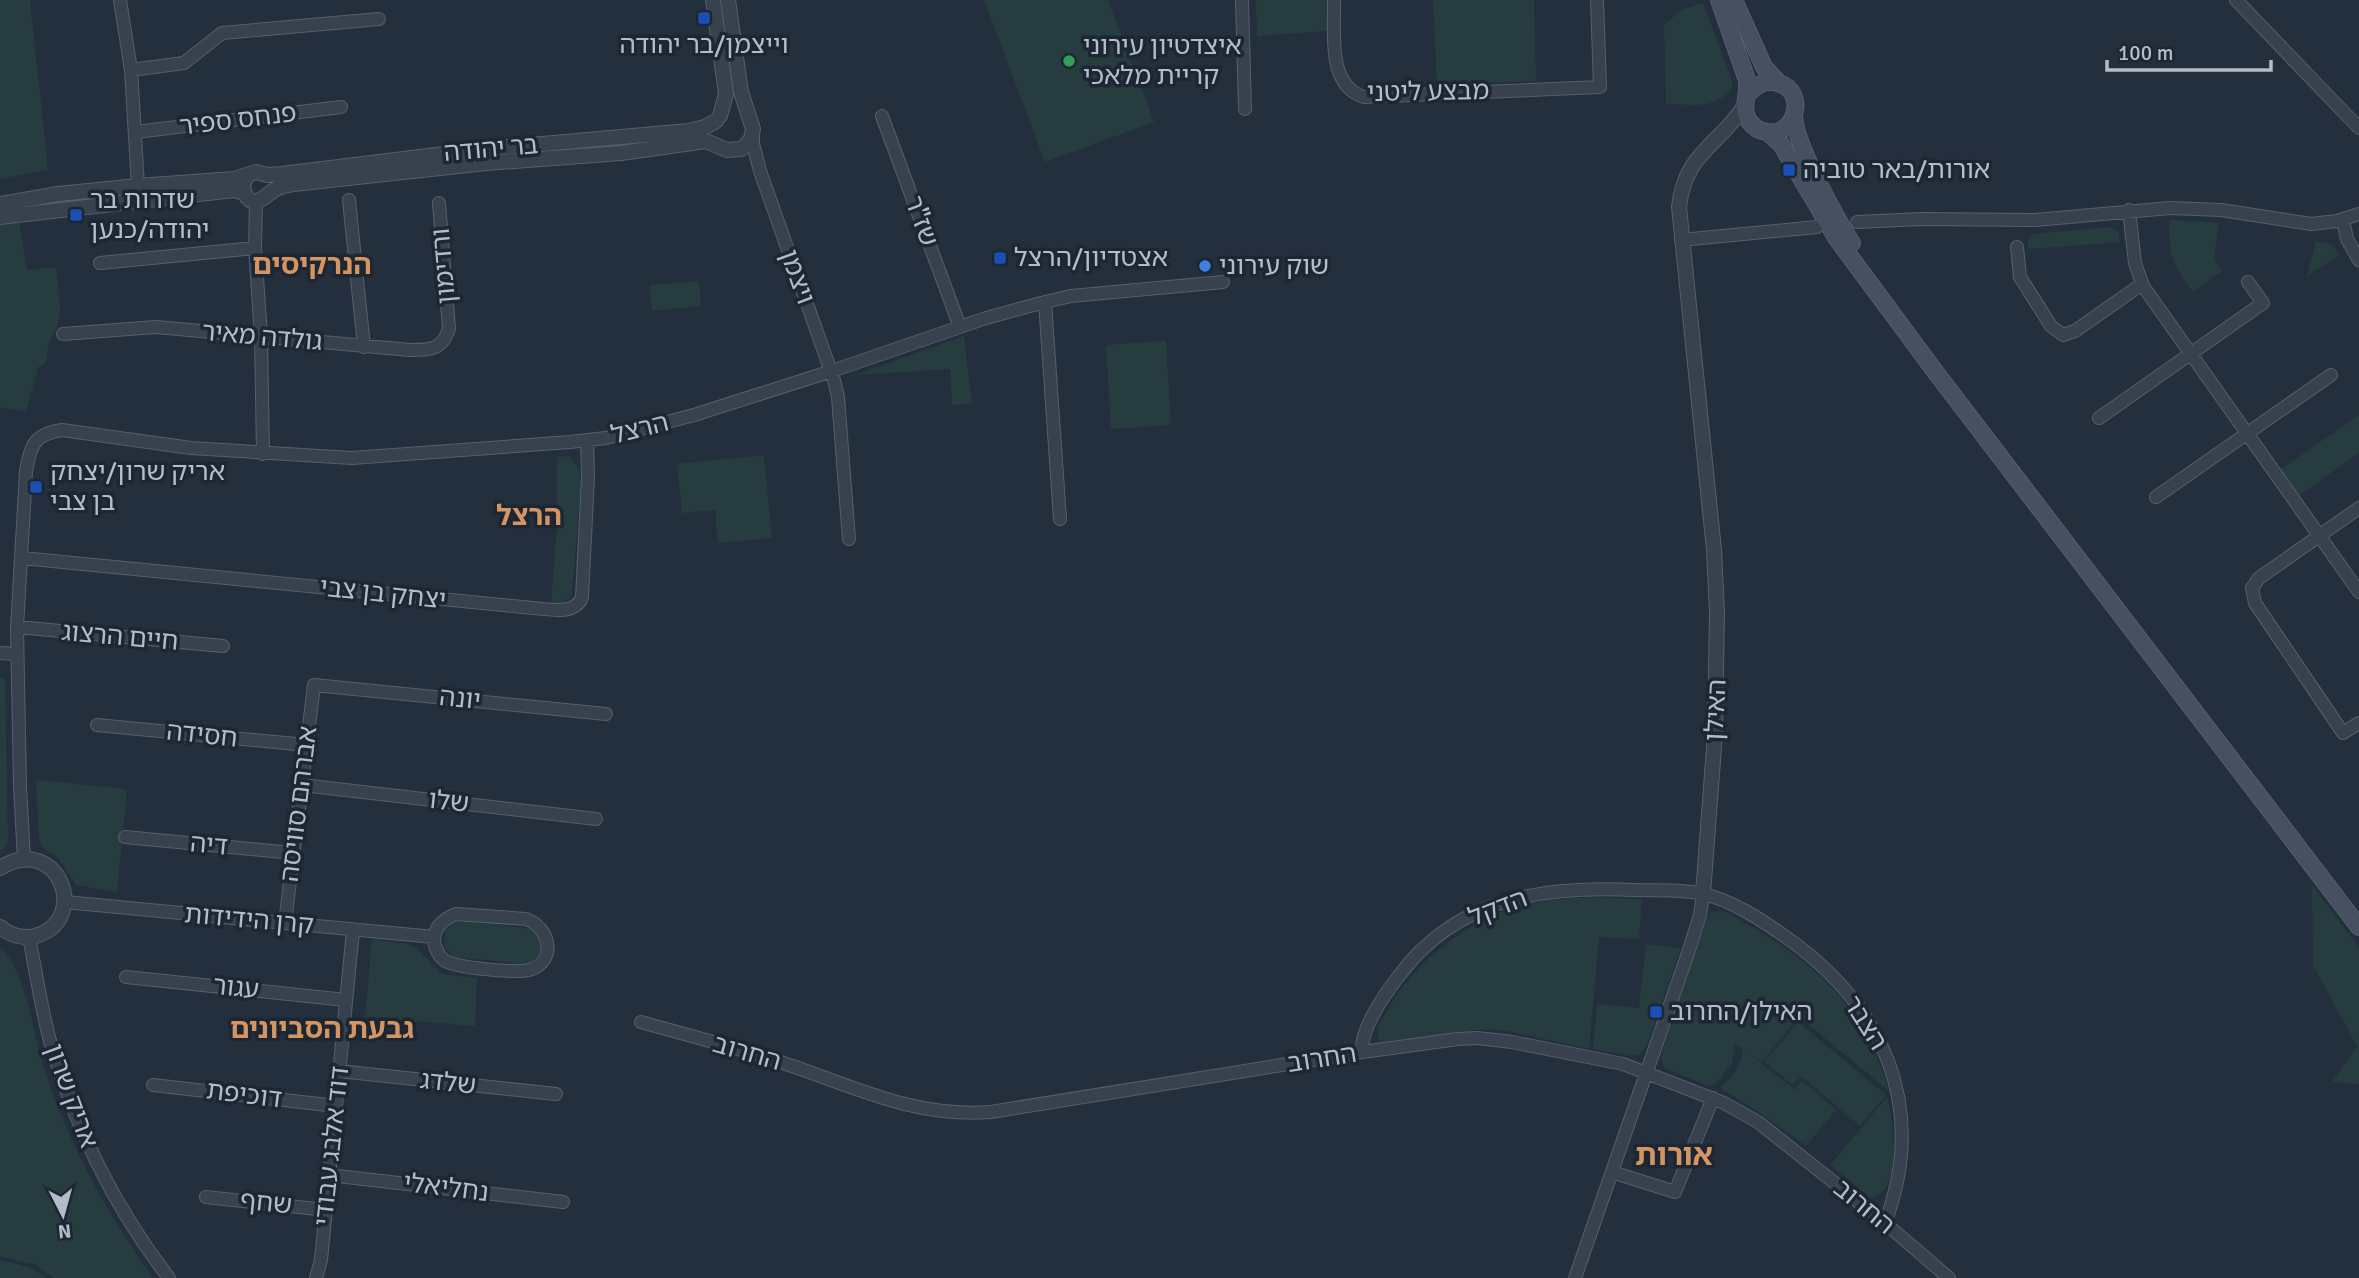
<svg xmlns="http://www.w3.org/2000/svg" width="2359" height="1278" font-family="Signika,'Noto Sans Hebrew',sans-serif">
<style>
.green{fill:#263c3f}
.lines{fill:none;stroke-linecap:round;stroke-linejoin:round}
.minor-casing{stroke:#565f6c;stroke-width:14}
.tertiary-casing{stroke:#565f6c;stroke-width:16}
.secondary-casing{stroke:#565f6c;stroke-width:18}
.minor{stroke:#38414e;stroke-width:12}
.tertiary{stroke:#38414e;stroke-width:14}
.secondary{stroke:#465061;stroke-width:16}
.transit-dot{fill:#1a4fb4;stroke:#1d2633;stroke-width:2.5}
.leisure-dot{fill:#2e9e5b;stroke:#1d2633;stroke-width:2.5}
.shop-dot{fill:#3f7fe0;stroke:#1d2633;stroke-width:2.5}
.labels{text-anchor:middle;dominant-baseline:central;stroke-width:7;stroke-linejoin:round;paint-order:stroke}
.poi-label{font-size:26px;fill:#b4bcc9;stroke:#1d2633;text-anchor:start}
.street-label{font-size:26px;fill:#b4bcc9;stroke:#1d2633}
.neighbourhood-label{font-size:28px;font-weight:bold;fill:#d59563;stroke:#1d2633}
.quarter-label{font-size:30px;font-weight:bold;fill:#d59563;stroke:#1d2633}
</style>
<rect width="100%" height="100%" fill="#242f3e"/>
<!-- green -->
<path class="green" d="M 0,0 L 30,0 L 48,170 L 0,179 Z
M 984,0 L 1108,0 L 1154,122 L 1045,162 Z
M 1256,0 L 1327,0 L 1328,31 L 1257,36 Z
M 1433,0 L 1534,0 L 1536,81 L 1437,85 Z
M 1703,3 L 1731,77 L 1732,88 C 1712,111 1695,104 1666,104 L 1664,25 L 1682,10 Z
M 2169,220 L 2219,223 L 2214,260 L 2222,271 L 2193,292 C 2170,262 2170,257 2169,220 Z
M 19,221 L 27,270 L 56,267 L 60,306 L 58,326 L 49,342 L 46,363 L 38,367 L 26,412 L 0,407 L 0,225 Z
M 2111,227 L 2118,232 L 2120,242 L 2028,249 L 2028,241 L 2033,234 Z
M 2316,242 C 2329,243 2333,243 2339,256 L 2307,276 Z
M 699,281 L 701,306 L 652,311 L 650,285 Z
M 964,336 L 972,404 L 952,405 L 950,369 L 855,375 Z
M 1166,341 L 1171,425 L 1111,429 L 1106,345 Z
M 2359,415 L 2359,453 L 2299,496 L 2280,470 Z
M 764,455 L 772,538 L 718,543 L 715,510 L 682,513 L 677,464 Z
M 570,456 L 579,469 L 581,485 L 572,593 C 568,603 561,603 551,604 L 557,525 L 557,457 Z
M 0,678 L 5,679 L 8,840 L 5,848 L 0,850 Z
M 36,780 L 127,789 L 117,892 L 76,885 L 58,857 L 43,848 L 39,839 Z
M 2312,885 L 2359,947 L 2359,1084 L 2332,1082 L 2357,1046 L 2313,965 Z
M 1594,897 L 1642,899 L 1639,939 L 1599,937 L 1589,1049 L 1507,1031 L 1485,1029 L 1380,1042 C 1373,1031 1383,1018 1389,1008 C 1414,962 1473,917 1524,904 C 1547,899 1571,899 1594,897 Z
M 1719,911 L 1726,912 C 1811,960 1858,994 1889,1091 L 1799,1017 L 1762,1062 L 1747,1052 L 1795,1090 L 1802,1080 L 1836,1110 L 1806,1146 L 1757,1111 L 1720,1088 C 1734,1074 1740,1069 1743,1049 L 1735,1043 L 1732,1064 L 1714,1085 L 1708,1086 L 1666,1069 L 1663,1065 L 1661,1054 L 1707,917 L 1710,913 Z
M 461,921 L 526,928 L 536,932 C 544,946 542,959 527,964 L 454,957 L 444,947 L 445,931 L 453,923 Z
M 372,939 L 408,944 L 415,947 L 442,974 L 477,978 L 475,1026 L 365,1017 Z
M 1646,944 L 1681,948 L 1647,1045 L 1639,1055 L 1631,1056 L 1593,1049 L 1597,1004 L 1639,1008 Z
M 0,948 C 22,962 32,1024 39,1050 C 62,1134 104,1208 153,1278 L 54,1278 L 34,1264 L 0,1256 Z
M 1798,1022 L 1886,1095 L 1860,1126 L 1801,1076 L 1793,1085 L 1764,1062 Z
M 1887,1097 C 1894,1119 1903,1194 1870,1198 L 1830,1165 Z
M 0,1260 L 31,1268 L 46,1278 L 0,1278 Z"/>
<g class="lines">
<!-- minor casing -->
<g class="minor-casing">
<path id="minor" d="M 120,0 L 131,70 L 138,186
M 1242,0 L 1245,109
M 1334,0 C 1335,31 1326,85 1364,97 L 1600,87 L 1597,0
M 2236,0 L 2359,128
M 131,70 L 184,63 L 222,33 L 379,19
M 882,116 L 960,327
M 753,131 L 753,144 L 760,171 L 834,380 L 838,397 L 849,539
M 136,132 L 341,107
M 349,200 L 364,347
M 256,201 L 255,248 L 261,336 L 263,454
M 2129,210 L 2135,263 L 2143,286 L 2359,592
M 2343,220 L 2347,239 L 2359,260
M 1857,222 L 1921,219 L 2035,220 L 2170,208 L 2221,210 L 2311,224 L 2337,221 L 2359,214
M 1681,240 L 1817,227
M 2017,247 L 2020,277 L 2051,326 L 2063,335 L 2075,331 L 2142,284
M 100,263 L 255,248
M 1045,302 L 1060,519
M 63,334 L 156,327 L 410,350 C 430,350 443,350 449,328 L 439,203
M 2099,418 L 2263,303 L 2248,282
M 2156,497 L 2331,375
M 2359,508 L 2259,578 L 2252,588 L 2255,603 L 2343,733 L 2359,723
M 22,558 L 533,608 C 549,609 575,616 582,597 L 588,477 L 587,440
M 17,627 L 223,646
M 0,653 L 17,654
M 97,725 L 306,745
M 302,785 L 596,819
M 125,837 L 293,853
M 24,859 L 20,787 L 17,627 L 26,472 C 30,446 34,434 62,430 L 191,448 L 352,458 L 570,442 L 606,438 L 694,415 L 832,371 L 986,318 L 1045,302 L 1071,296 L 1223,282
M 65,902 L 434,937
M 456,914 L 526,919 C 551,928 557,962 529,970 C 516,973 454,968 444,960 C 438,955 435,948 434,941 C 434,927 443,919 456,914 Z
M 285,923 L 314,685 L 606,714
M 29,937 C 36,972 41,1007 50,1041 C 75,1127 114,1207 169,1278
M 126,977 L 346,1000
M 641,1022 C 687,1035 734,1047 780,1062 C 852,1085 911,1118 991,1112 L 1362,1052 L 1458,1039 L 1477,1038 L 1512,1042 L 1623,1064 L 1724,1103 L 1758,1122 L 1885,1223 L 1949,1278
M 1362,1052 C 1360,1030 1384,995 1398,977 C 1457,897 1542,886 1634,890 C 1656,891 1681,889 1703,894 C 1731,900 1760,919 1783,935 C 1883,1004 1929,1106 1885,1223
M 339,1071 L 556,1094
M 153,1085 L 336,1106
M 1612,1172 L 1675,1192 L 1713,1098
M 329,1175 L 563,1202
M 206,1197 L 326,1210
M 316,1278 L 321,1260 L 353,930
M 1575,1278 L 1688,953 L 1700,915 L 1703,894"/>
</g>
<!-- tertiary casing -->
<g class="tertiary-casing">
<path id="tertiary" d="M 713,0 L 726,94 L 720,116
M 247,176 C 244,181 242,186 244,192 C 254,213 267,193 276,189 C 281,186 287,185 293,184 L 486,163 L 621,153 L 706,141 L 727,150 L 742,149 L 751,139 L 753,129 L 741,92 L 728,0
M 0,204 L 58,194 L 138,186 L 234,179 L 256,172 L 267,175 L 282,174 L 485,149 L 689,131 L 705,127 L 716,121
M 0,217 L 216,192 L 234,190 L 245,193
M 0,868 C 58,832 92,920 35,936 C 23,939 10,935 0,927
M 1703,894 L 1715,734 L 1717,612 L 1714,550 L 1679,207 C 1685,152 1719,146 1745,105"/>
</g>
<!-- secondary casing -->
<g class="secondary-casing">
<path id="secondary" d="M 1719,0 L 1747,80 C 1749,94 1742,106 1747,117 C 1750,124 1756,129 1762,131 C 1794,142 1810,92 1778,83 C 1766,79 1757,85 1749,93
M 1734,0 L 1764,67 L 1779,83
M 1794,116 C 1795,144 1836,218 1852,243
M 1767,132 L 1781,144 L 1837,239 L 1937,374 L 2359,927"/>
</g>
<!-- minor -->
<use href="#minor" class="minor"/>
<!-- tertiary -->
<use href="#tertiary" class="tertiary"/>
<!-- secondary -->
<use href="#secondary" class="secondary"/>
</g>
<!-- markers -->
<g class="transit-dot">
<rect x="697" y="11" width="14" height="14" rx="3.5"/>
<rect x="1782" y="163" width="14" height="14" rx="3.5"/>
<rect x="69" y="208" width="14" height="14" rx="3.5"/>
<rect x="993" y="251" width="14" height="14" rx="3.5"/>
<rect x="29" y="480" width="14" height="14" rx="3.5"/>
<rect x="1649" y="1005" width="14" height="14" rx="3.5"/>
</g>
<circle class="leisure-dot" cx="1069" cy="61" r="7"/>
<circle class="shop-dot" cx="1205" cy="266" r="7"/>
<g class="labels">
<!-- poi labels -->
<g class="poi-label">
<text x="704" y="45" text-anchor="middle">וייצמן/בר יהודה</text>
<text x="1083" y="46">איצדטיון עירוני<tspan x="1083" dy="30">קריית מלאכי</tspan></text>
<text x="1803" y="170">אורות/באר טוביה</text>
<text x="90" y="200">שדרות בר<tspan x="90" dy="30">יהודה/כנען</tspan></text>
<text x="1014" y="258">אצטדיון/הרצל</text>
<text x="1219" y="266">שוק עירוני</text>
<text x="50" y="472">אריק שרון/יצחק<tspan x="50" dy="30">בן צבי</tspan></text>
<text x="1670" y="1012">האילן/החרוב</text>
</g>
<!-- street labels -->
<g class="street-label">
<text transform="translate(1428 92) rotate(-1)">מבצע ליטני</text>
<text transform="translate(238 120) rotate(-7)">פנחס ספיר</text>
<text transform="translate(491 149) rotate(-5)">בר יהודה</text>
<text transform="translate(921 221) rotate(70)">שז"ר</text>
<text transform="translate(444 266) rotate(-95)">ורדימון</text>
<text transform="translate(797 277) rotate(70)">ויצמן</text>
<text transform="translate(262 337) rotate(5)">גולדה מאיר</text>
<text transform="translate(640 429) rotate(-14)">הרצל</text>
<text transform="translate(383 594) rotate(6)">יצחק בן צבי</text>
<text transform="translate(120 637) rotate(5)">חיים הרצוג</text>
<text transform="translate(460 699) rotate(6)">יונה</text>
<text transform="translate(1716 710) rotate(-87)">האילן</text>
<text transform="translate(202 735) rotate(6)">חסידה</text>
<text transform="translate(449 802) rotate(6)">שלו</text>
<text transform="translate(299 804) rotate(-83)">אברהם סוויסה</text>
<text transform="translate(209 845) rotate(5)">דיה</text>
<text transform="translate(1498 908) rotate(-21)">הדקל</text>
<text transform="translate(249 920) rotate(5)">קרן הידידות</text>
<text transform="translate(236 988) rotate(6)">עגור</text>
<text transform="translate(1865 1023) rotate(58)">הצבר</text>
<text transform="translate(747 1053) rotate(16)">החרוב</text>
<text transform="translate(1322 1059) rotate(-9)">החרוב</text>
<text transform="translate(448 1083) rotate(6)">שלדג</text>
<text transform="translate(244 1095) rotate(7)">דוכיפת</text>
<text transform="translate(71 1096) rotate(70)">אריק שרון</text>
<text transform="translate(332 1146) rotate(-84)">דוד אלבג עבודי</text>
<text transform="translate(446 1188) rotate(7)">נחליאלי</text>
<text transform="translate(266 1203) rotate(6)">שחף</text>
<text transform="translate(1864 1207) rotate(39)">החרוב</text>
</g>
<!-- neighbourhood labels -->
<g class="neighbourhood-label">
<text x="312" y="265">הנרקיסים</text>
<text x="529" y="516">הרצל</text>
<text x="322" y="1029">גבעת הסביונים</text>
</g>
<!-- quarter labels -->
<g class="quarter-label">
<text x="1674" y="1155">אורות</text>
</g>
</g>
<!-- north arrow -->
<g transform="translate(63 1215) rotate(174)" stroke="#1d2633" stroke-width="5" paint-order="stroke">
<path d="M0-5L12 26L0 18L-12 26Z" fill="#b4bcc9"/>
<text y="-10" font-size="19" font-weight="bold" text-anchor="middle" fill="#b4bcc9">N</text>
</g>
<!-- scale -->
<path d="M2107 60v10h164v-10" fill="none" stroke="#b4bcc9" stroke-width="3.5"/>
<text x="2118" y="60" font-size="21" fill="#b4bcc9" stroke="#1d2633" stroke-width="5" paint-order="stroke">100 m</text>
</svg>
